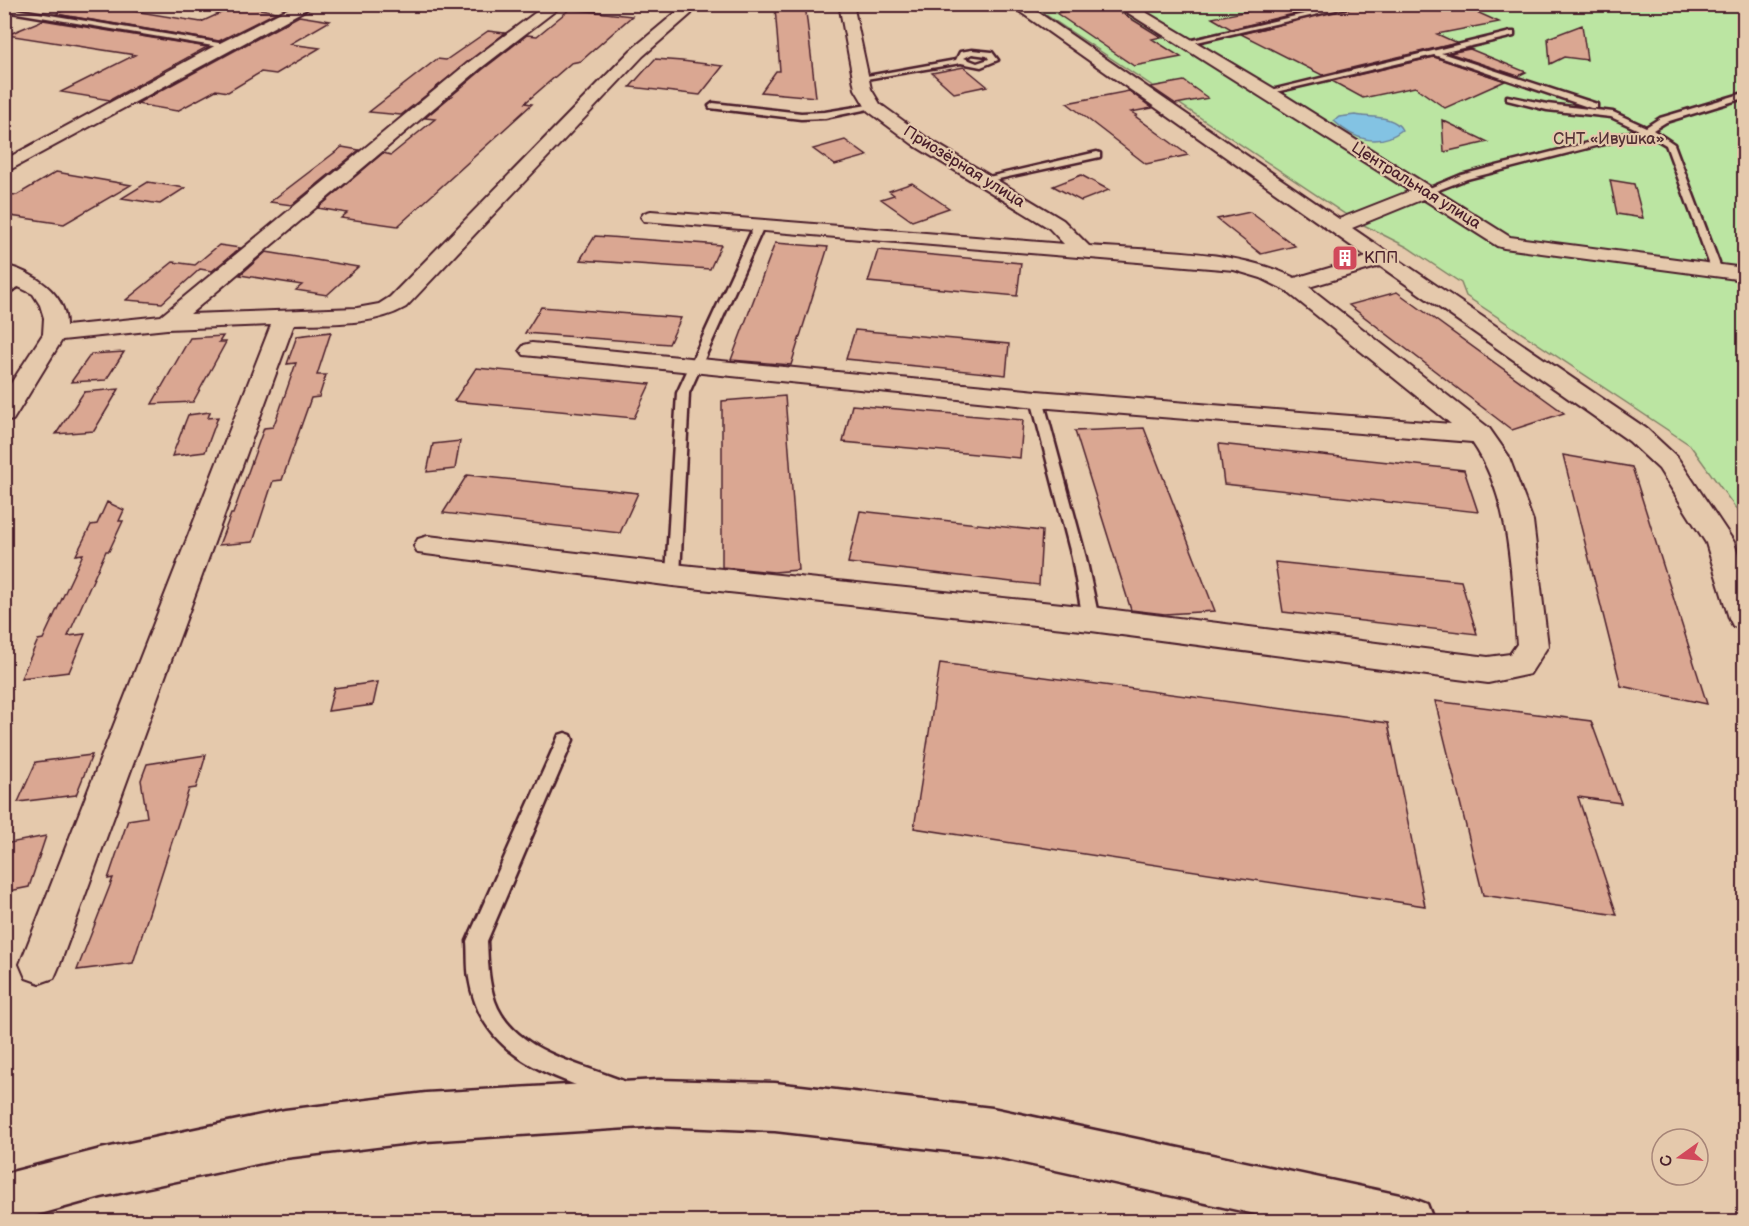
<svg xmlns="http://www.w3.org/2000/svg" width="1749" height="1226" font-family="'Balsamiq Sans',sans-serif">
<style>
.green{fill:#bbe5a2;stroke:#828266;stroke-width:1.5}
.water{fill:#83c3e3;stroke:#6c8199;stroke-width:1.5}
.building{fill:#daa792;stroke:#4a1f2b;stroke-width:1.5}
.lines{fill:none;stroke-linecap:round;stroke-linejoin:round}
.service-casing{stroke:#4a1f2b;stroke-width:5}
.minor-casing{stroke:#4a1f2b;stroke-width:4}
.secondary-casing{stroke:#4a1f2b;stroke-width:5}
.service{fill:#e5c9ac;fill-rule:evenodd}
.minor{fill:#e5c9ac;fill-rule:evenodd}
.secondary{fill:#e5c9ac;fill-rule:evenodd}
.labels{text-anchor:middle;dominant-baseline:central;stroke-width:4.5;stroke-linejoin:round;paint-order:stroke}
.far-park-label{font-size:16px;fill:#553337;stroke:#e5c9ac}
.far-street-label{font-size:16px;fill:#4a1f2b;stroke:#e5c9ac}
.far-poi-label{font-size:16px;fill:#4a1f2b;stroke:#e5c9ac;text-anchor:start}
</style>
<rect width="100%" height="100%" fill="#e5c9ac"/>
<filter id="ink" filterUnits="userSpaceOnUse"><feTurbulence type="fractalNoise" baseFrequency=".0167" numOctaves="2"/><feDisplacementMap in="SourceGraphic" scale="12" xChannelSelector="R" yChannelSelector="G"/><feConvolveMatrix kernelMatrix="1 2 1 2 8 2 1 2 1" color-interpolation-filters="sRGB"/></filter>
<g filter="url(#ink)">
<!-- green -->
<path class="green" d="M 1031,5 L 1744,5 L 1744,529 L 1740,514 L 1690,445 L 1466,296 L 1461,283 L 1407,247 L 1354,220 Z"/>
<!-- water -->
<path class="water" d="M 1355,115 C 1370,118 1395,115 1402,130 C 1379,148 1354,140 1334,121 L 1339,117 Z"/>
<!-- building -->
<path class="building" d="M 78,4 L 91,4 L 201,22 L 238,5 L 277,12 L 219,41 L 56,14 Z
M 779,4 L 805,4 L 816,97 L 761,92 L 776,71 L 780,71 L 775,7 L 780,7 Z
M 1107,4 L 1161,37 L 1152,39 L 1181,57 L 1134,66 L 1056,13 Z
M 1284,4 L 1335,4 L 1231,29 L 1212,18 Z
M 1364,4 L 1459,4 L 1499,22 L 1437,34 L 1457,43 L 1322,75 L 1241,34 Z
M 570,9 L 632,16 L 581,61 L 571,63 L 525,103 L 532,104 L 398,226 L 341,218 L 347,213 L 318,208 L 383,153 L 391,155 L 435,119 L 425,118 L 482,70 L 527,35 L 537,36 Z
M 299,16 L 330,21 L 290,44 L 320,48 L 276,74 L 261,72 L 228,92 L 216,90 L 177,111 L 136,104 Z
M 43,20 L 207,47 L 110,100 L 61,92 L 135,55 L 7,35 Z
M 1582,25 L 1587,60 L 1564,57 L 1550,64 L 1548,38 Z
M 488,31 L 505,33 L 401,115 L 369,112 L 437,59 L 446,60 Z
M 1470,49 L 1526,72 L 1518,76 L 1449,53 Z
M 1434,57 L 1505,81 L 1445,108 L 1415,87 L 1363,98 L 1332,81 Z
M 655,59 L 682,61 L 723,66 L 700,95 L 630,87 Z
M 964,67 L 987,86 L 954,93 L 932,73 Z
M 1184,81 L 1208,98 L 1176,104 L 1151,87 Z
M 1129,91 L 1152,108 L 1131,112 L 1137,115 L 1135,116 L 1188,155 L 1146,164 L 1067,103 Z
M 1442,120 L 1488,142 L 1444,152 Z
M 845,140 L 867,156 L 835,165 L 813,149 Z
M 342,147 L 359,150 L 292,205 L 270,202 Z
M 56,172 L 131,185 L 64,224 L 4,215 L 4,194 L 17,195 Z
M 1081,175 L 1109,190 L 1081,201 L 1053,186 Z
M 1610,180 L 1634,184 L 1643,218 L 1617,214 Z
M 148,182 L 185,188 L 160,204 L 122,198 Z
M 912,183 L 949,208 L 912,221 L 881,199 L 894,195 L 889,191 Z
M 1250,212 L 1295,246 L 1261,254 L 1217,219 Z
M 595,236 L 721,245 L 710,269 L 580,260 Z
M 775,243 L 828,247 L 791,365 L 731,360 Z
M 219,245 L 240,248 L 212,271 L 200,269 L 162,303 L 126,300 L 173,262 L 195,265 Z
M 878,250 L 1021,263 L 1017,296 L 868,282 Z
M 266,252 L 358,267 L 327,295 L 296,290 L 302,285 L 240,275 Z
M 1397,292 L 1564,413 L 1512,430 L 1349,305 Z
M 541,307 L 681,318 L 669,344 L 525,333 Z
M 855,330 L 1009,344 L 1006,375 L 846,359 Z
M 331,332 L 317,375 L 326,375 L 319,397 L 311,398 L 282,480 L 273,481 L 253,542 L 219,545 L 231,514 L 233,514 L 264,428 L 273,427 L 280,409 L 296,363 L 287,364 L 297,336 Z
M 223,336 L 219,342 L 226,342 L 193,402 L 152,404 L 190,338 Z
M 124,352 L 106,380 L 71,382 L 91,354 Z
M 476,368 L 650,384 L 634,418 L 454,401 Z
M 119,389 L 94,431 L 56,434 L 84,392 Z
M 785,396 L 798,570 L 774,572 L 722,567 L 722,401 Z
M 852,405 L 1023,420 L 1020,458 L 843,442 Z
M 210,412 L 208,418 L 218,417 L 205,452 L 172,456 L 188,415 Z
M 1144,428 L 1215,611 L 1165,614 L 1131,610 L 1075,431 Z
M 460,441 L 455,469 L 427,472 L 433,444 Z
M 1219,444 L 1464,470 L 1478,512 L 1224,484 Z
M 1563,455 L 1632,467 L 1707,704 L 1621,686 Z
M 467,475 L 638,493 L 620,533 L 443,513 Z
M 107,502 L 124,510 L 119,521 L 123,521 L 109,551 L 106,551 L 68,636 L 85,634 L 69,672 L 21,678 L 38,640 L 43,639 L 83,554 L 76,555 L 91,525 L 97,524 Z
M 860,511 L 1042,531 L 1039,585 L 848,563 Z
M 1275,562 L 1461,581 L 1477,634 L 1283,612 Z
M 940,663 L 1388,723 L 1425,906 L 914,828 Z
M 378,682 L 373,705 L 328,711 L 334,688 Z
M 1435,701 L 1591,721 L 1621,803 L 1578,797 L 1617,915 L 1483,895 Z
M 92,755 L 76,795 L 18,802 L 36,762 Z
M 206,755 L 196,788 L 189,789 L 133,963 L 77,970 L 113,878 L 108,879 L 128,820 L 147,817 L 141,780 L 147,764 Z
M 46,836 L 29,887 L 4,892 L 4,844 Z"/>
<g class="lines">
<!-- service casing -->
<g class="service-casing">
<path id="service" d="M 1347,4 L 1362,4 L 1184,45 L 1180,43 Z
M 8,8 L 225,44 L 229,46 L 225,48 L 11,12 Z
M 1511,32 L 1514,32 L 1514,36 L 1441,53 L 1597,104 L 1597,108 L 1591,108 L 1434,55 L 1267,94 L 1263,92 Z
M 972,50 L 992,52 L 998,60 L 981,67 L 961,63 L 860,80 L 856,78 L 956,60 L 960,52 ZM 972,54 L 987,56 L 989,59 L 977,63 L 964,58 Z
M 1744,93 L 1744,98 L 1666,122 L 1653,130 L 1674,144 L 1722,271 L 1721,273 L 1717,274 L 1712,271 L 1666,145 L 1646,133 L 1467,179 L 1428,194 L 1420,192 L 1461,175 L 1639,130 L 1611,117 L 1547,110 L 1507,100 L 1507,96 L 1547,104 L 1613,112 L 1646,127 L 1660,118 Z
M 713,103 L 801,113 L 825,112 L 874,104 L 878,107 L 825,118 L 801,119 L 710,108 L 709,106 Z
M 1097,152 L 1100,153 L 1100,157 L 985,182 L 980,179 Z
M 759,223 L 764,226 L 689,393 L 680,575 L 673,580 L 666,575 L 677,393 L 754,226 Z
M 23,277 L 27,278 L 27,282 L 4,295 L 4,287 Z
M 1037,395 L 1043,399 L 1086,558 L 1099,619 L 1096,623 L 1086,623 L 1083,619 L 1072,558 L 1031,399 Z
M 565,733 L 571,735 L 573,740 L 487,941 C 488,961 488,981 495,1001 C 514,1053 583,1064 628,1083 L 632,1090 L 628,1097 L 621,1101 C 553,1076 482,1060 469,978 C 467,966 468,953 467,941 L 557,740 L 559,735 Z"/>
</g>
<!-- minor casing -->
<g class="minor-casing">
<path id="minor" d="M 297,4 L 316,4 L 4,173 L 4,160 L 220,43 Z
M 547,4 L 564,4 L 481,68 L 190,314 L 357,308 L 379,304 L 390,297 L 631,50 L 680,9 L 682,4 L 696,4 L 691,14 L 643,56 L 406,307 C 373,326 331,323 294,324 L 60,964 L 54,978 L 40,983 L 26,978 L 20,964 L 271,325 L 167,329 L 62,340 L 13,420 L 4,422 L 4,394 L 43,334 L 44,318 L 40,305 L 33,294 L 4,280 L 4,265 C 33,272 67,293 66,326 L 161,316 L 469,62 Z
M 839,4 L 853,4 L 871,89 L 880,104 L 927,138 L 1063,220 L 1089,246 C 1154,251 1236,249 1295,278 L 1367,257 L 1009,4 L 1026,4 L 1339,219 L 1410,191 L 1114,4 L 1132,4 L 1273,88 L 1510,237 L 1744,268 L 1744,280 L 1504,248 L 1497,246 L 1423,199 L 1352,228 L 1647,429 L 1677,457 L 1734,542 L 1744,574 L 1744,629 L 1733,626 L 1729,618 L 1706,543 L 1659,469 L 1629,441 L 1380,266 L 1309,287 L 1489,428 L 1508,455 L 1533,521 L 1548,646 L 1530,674 L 1488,683 L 1091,631 L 673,586 L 418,553 L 414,546 L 418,539 L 428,536 L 673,564 L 1091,607 L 1488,657 L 1510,654 L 1517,644 C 1511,576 1512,500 1472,442 L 1037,407 L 524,355 L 520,350 L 524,345 L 532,343 L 1037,391 L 1451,424 L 1285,290 L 1261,278 L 1234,270 L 644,221 L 641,217 L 644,213 L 651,211 L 1064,244 L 1049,228 L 915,146 L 868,111 L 855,89 Z"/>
</g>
<!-- secondary casing -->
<g class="secondary-casing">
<path id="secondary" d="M 658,1080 L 775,1083 L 992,1108 L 1409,1197 L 1427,1204 L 1434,1222 L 1292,1222 L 992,1156 L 775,1131 L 658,1126 L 426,1141 L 285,1158 L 101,1197 L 12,1222 L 4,1222 L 4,1174 L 101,1149 L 285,1110 L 426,1093 Z"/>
</g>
<!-- service -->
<use href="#service" class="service"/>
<!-- minor -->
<use href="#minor" class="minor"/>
<!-- secondary -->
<use href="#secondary" class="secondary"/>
</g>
</g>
<!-- icons -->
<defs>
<g id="building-square" transform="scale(1.35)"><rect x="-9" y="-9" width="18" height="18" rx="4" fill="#d1495b" stroke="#e5c9ac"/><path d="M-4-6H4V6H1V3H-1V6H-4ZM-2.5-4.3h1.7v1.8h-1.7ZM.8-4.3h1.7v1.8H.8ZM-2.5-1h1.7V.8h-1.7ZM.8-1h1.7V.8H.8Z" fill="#fff"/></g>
</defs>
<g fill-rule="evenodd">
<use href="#building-square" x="1345" y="258"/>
</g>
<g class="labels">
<!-- far-park labels -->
<g class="far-park-label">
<text x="1609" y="139">СНТ «Ивушка»</text>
</g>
<!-- far-street labels -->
<g class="far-street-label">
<text transform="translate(964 167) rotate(32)">Приозёрная улица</text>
<text transform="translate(1416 186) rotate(32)">Центральная улица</text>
</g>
<!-- far-poi labels -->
<g class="far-poi-label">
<text x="1364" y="258">КПП</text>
</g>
</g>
<!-- margin -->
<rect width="1749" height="1226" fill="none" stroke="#e5c9ac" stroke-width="24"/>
<rect x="12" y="12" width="1725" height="1202" fill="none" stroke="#4a1f2b" stroke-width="2" filter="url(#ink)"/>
<!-- north arrow -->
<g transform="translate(1680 1157) rotate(255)"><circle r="28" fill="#e5c9ac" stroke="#a78578" stroke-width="1.5"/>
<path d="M0-4.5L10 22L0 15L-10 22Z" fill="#d1495b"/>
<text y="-9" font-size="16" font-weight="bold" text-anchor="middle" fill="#4a1f2b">С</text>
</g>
</svg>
